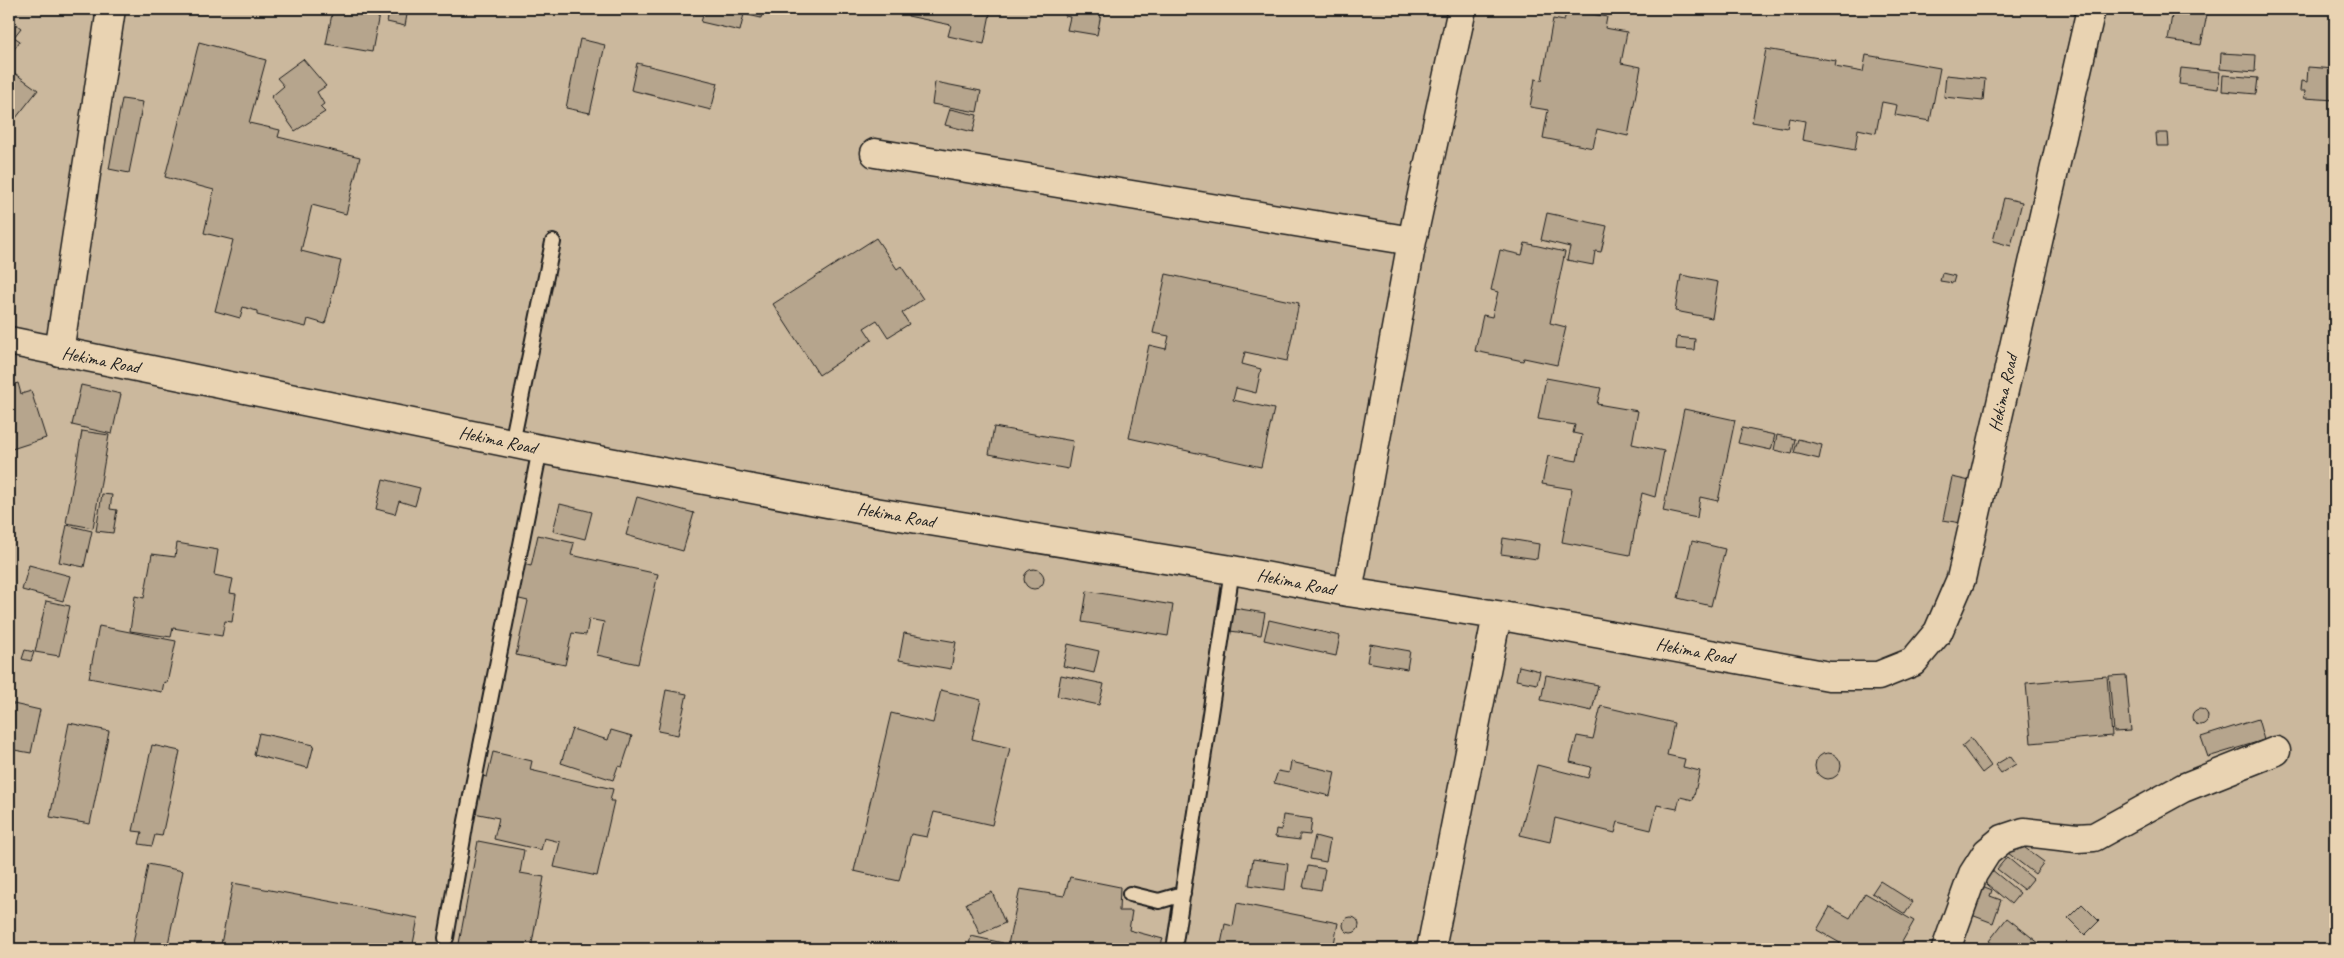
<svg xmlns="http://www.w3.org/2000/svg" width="2344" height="958" font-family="Caveat,sans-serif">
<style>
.green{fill:#cbb89d;stroke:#746a5c}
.building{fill:#b6a58d;stroke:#1c1c1c}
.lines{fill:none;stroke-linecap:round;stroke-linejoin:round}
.lane-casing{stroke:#1c1c1c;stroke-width:18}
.street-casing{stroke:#1c1c1c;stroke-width:31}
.lane{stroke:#e9d3b2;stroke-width:14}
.street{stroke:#e9d3b2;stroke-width:28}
.labels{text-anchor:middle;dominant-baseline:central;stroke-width:4;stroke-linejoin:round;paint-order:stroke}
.street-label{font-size:18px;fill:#1c1c1c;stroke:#e9d3b2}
</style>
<rect width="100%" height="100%" fill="#e9d3b2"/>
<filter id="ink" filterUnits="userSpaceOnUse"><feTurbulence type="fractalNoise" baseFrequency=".02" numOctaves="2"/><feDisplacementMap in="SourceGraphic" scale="10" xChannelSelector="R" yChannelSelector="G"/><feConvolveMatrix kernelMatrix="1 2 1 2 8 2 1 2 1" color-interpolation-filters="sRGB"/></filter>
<g filter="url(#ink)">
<!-- green -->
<path class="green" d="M 9,9 L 2335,9 L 2335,949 L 9,949 Z"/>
<!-- building -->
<path class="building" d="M 333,9 L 380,9 L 372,52 L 326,44 Z
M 390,9 L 408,9 L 405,26 L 387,22 Z
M 705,9 L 769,9 L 767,14 L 762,13 L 761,18 L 744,14 L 740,31 L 701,22 Z
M 909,9 L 991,9 L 984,44 L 948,36 L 951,25 L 908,16 Z
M 1066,9 L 1102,9 L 1097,35 L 1067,30 L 1070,17 L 1065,16 Z
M 1567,9 L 1607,17 L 1605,28 L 1627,32 L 1621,63 L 1641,67 L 1628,136 L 1597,129 L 1593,148 L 1543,138 L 1548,110 L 1530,107 L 1535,79 L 1542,80 L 1553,19 L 1564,21 Z
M 2173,9 L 2208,9 L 2201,45 L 2168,40 Z
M 9,19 L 21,28 L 14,37 L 20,41 L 9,56 Z
M 580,39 L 605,45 L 590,113 L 566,108 Z
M 199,42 L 266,60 L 249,123 L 280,130 L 278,137 L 360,157 L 346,214 L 312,205 L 301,251 L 341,261 L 325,324 L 308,319 L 306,327 L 257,315 L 257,311 L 243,307 L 240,318 L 215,311 L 233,240 L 204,233 L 214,190 L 165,177 Z
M 1766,49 L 1836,61 L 1835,67 L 1863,72 L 1866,55 L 1940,68 L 1930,121 L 1895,115 L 1897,105 L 1882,102 L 1876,133 L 1858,129 L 1855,150 L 1802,140 L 1805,121 L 1789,118 L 1787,128 L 1752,122 Z
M 2221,53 L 2256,55 L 2255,72 L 2220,69 Z
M 303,59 L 326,86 L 317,92 L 324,104 L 320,107 L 325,112 L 295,131 L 271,97 L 284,86 L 277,78 Z
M 637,63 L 718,83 L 711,110 L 631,90 Z
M 2308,67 L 2335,69 L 2335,100 L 2304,98 L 2305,91 L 2300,91 L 2301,81 L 2307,82 Z
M 2181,68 L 2220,72 L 2218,89 L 2179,84 Z
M 9,69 L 38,90 L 12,123 L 9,121 Z
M 1946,75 L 1985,79 L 1983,101 L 1944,97 Z
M 2223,75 L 2258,78 L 2256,94 L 2222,91 Z
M 935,82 L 981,91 L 977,112 L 932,104 Z
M 122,99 L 143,102 L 129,173 L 109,169 Z
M 950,109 L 977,115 L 973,132 L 945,125 Z
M 2156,133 L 2168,133 L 2169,146 L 2157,146 Z
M 2004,198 L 2022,202 L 2011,246 L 1993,241 Z
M 1547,213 L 1607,226 L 1601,252 L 1595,251 L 1593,265 L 1567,260 L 1570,247 L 1541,240 Z
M 876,238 L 897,269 L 901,266 L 923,299 L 902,313 L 909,324 L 888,337 L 877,320 L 864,328 L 872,340 L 819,375 L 773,304 Z
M 1525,243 L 1565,252 L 1550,323 L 1566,327 L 1557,365 L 1524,358 L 1523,361 L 1475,351 L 1483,315 L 1492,317 L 1498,292 L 1491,290 L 1500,250 L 1522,255 Z
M 1942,273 L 1955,276 L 1953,283 L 1940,281 Z
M 1166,274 L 1299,303 L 1287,361 L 1245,352 L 1242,364 L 1261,369 L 1256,393 L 1236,388 L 1233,400 L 1274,409 L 1261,467 L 1129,438 L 1149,345 L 1166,349 L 1169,336 L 1153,333 Z
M 1681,275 L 1718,282 L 1712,318 L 1675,311 Z
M 1677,337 L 1695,339 L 1694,350 L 1676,349 Z
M 1546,378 L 1601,388 L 1597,404 L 1638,411 L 1632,444 L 1664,451 L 1655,497 L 1642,493 L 1630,555 L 1562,542 L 1572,489 L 1542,484 L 1548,456 L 1577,461 L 1582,435 L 1573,433 L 1575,425 L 1538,419 Z
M 18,383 L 21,394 L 31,391 L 46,438 L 9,450 L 9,386 Z
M 81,385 L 121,394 L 112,434 L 72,425 Z
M 1684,409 L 1735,420 L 1718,501 L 1700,497 L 1697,518 L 1663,511 Z
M 994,427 L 1073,441 L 1068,469 L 989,454 Z
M 1742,428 L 1775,435 L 1771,450 L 1738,443 Z
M 82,431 L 109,435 L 93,528 L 66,523 Z
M 1777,435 L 1795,439 L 1792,454 L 1774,450 Z
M 1798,439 L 1822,445 L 1819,459 L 1794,453 Z
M 1952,477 L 1970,481 L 1961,523 L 1943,520 Z
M 383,479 L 420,488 L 415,506 L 399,501 L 395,514 L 376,509 Z
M 102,494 L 112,495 L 110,509 L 117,510 L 113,533 L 96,531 Z
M 637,497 L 694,513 L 683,551 L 626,535 Z
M 560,504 L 592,512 L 585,539 L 553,531 Z
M 67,525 L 92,531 L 84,567 L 59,562 Z
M 538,535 L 574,543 L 571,555 L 658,574 L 638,664 L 597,655 L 604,622 L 589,619 L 586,635 L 572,633 L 565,665 L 516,655 L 528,601 L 515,598 L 523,564 L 531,566 Z
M 1503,538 L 1539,544 L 1537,559 L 1501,554 Z
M 1692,541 L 1725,549 L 1711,606 L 1678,598 Z
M 177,543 L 218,550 L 214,575 L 233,579 L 230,593 L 236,594 L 232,622 L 225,621 L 222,636 L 173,628 L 171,637 L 130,631 L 135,596 L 144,598 L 152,554 L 175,557 Z
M 29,565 L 70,576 L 63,601 L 22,590 Z
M1024 579a10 10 0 1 1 20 0a10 10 0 1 1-20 0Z
M 1087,591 L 1173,605 L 1168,636 L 1082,622 Z
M 46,601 L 70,606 L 59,656 L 35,652 Z
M 1234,608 L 1265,613 L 1261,635 L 1230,631 Z
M 1269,620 L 1340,636 L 1336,656 L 1264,640 Z
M 99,626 L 176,641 L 167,683 L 164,682 L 162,692 L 89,678 Z
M 904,633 L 956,642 L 951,669 L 899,660 Z
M 1068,644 L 1099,651 L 1094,673 L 1063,666 Z
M 1370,644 L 1410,651 L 1407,669 L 1367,662 Z
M 25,650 L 34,652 L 31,661 L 22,659 Z
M 1519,666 L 1540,671 L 1537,684 L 1516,680 Z
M 1061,675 L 1104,684 L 1099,705 L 1057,696 Z
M 1546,675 L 1598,685 L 1592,711 L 1541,700 Z
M 2126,675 L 2131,731 L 2114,732 L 2109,676 Z
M 2107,676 L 2112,736 L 2031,743 L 2026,683 Z
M 666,690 L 687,694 L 678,735 L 658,731 Z
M 941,690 L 981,700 L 972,739 L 1010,748 L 992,825 L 934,812 L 927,837 L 911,834 L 899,881 L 854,871 L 891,713 L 933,723 Z
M 9,703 L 40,710 L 31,753 L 9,749 Z
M 1601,706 L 1674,723 L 1667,755 L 1685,759 L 1683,767 L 1700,771 L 1693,800 L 1680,797 L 1677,809 L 1657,805 L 1651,830 L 1618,822 L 1615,833 L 1555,818 L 1550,842 L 1520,835 L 1537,765 L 1588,778 L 1591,767 L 1570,762 L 1577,736 L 1593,739 Z
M2192 717a8 8 0 1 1 16 0a8 8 0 1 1-16 0Z
M 2258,719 L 2264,740 L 2208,757 L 2201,737 Z
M 69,723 L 109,731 L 90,824 L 50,817 Z
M 572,729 L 608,740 L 611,730 L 632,736 L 622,767 L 618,766 L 613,780 L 561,763 Z
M 259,733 L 314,745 L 308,768 L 254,755 Z
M 1971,738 L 1991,766 L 1982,773 L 1962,746 Z
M 152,745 L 180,751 L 162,836 L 155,835 L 152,846 L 139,844 L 142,832 L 133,831 Z
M 493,752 L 532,761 L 530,770 L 613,789 L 610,801 L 614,801 L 597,876 L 554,867 L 560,842 L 544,838 L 541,850 L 494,839 L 499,818 L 474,813 L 482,776 L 487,777 Z
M1815 766a13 13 0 1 1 26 0a13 13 0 1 1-26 0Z
M 2010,756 L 2016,764 L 2001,773 L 1995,765 Z
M 1291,762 L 1335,772 L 1330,796 L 1274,783 L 1278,771 L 1289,773 Z
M 1283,815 L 1312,819 L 1310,835 L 1300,834 L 1300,840 L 1275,837 L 1276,829 L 1281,830 Z
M 1315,836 L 1330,840 L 1326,862 L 1310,859 Z
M 478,841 L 524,850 L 520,873 L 544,877 L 531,949 L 458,949 Z
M 2017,842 L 2044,862 L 2035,874 L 2008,853 Z
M 2007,857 L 2033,879 L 2024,890 L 1997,869 Z
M 1253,859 L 1288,864 L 1285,890 L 1249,885 Z
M 148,864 L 183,871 L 167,949 L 132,949 Z
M 1308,866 L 1325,869 L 1321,890 L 1303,887 Z
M 1991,869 L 2020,893 L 2011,904 L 1982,880 Z
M 1070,877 L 1120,887 L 1119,911 L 1132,911 L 1129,930 L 1163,939 L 1159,949 L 1007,949 L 1020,889 L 1064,896 Z
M 1880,881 L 1913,902 L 1905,914 L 1872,893 Z
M 233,883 L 418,918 L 412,949 L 220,949 Z
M 1980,885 L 1992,890 L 1990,896 L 2001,900 L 1993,923 L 1969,914 Z
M 992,892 L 1005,923 L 980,934 L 966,903 Z
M 1865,893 L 1914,921 L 1898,949 L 1836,949 L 1840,943 L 1817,930 L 1830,907 L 1850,918 Z
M 1237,903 L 1338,923 L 1333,949 L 1220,949 L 1225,924 L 1233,926 Z
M 2082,904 L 2099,921 L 2085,935 L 2068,918 Z
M1343 925a8 8 0 1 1 16 0a8 8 0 1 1-16 0Z
M 2007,918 L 2045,948 L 2044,949 L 1999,949 L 1989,941 Z
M 971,936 L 1003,943 L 1002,949 L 968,949 Z"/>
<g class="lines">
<!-- lane casing -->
<g class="lane-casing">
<path id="lane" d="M 512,443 L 553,242
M 1130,894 L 1159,901 L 1183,894
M 446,938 L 466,821 L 540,449
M 1174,949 L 1232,570"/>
</g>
<!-- street casing -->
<g class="street-casing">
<path id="street" d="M 875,153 L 1412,241
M 9,341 L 540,449 L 875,512 L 1232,570 L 1348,592 L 1497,615 L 1829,676 L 1878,676 L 1913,662 L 1938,632 L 1961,579 L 2091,9
M 59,352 L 111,9
M 1348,592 L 1412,241 L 1462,9
M 1431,949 L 1497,615
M 1946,949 L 1973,874 L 1987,852 L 2003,839 L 2024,832 L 2077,838 L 2094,837 L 2183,788 L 2276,751"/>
</g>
<!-- lane -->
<use href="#lane" class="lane"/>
<!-- street -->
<use href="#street" class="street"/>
</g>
</g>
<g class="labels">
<!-- street labels -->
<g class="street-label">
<text transform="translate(101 360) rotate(11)">Hekima Road</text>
<text transform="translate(2003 393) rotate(-77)">Hekima Road</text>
<text transform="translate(498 440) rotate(12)">Hekima Road</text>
<text transform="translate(896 515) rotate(10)">Hekima Road</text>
<text transform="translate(1296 582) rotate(11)">Hekima Road</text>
<text transform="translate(1695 651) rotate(11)">Hekima Road</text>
</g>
</g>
<!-- margin -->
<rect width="2344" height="958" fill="none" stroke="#e9d3b2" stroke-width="30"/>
<rect x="15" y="15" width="2314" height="928" fill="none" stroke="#1c1c1c" stroke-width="2" filter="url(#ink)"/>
</svg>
